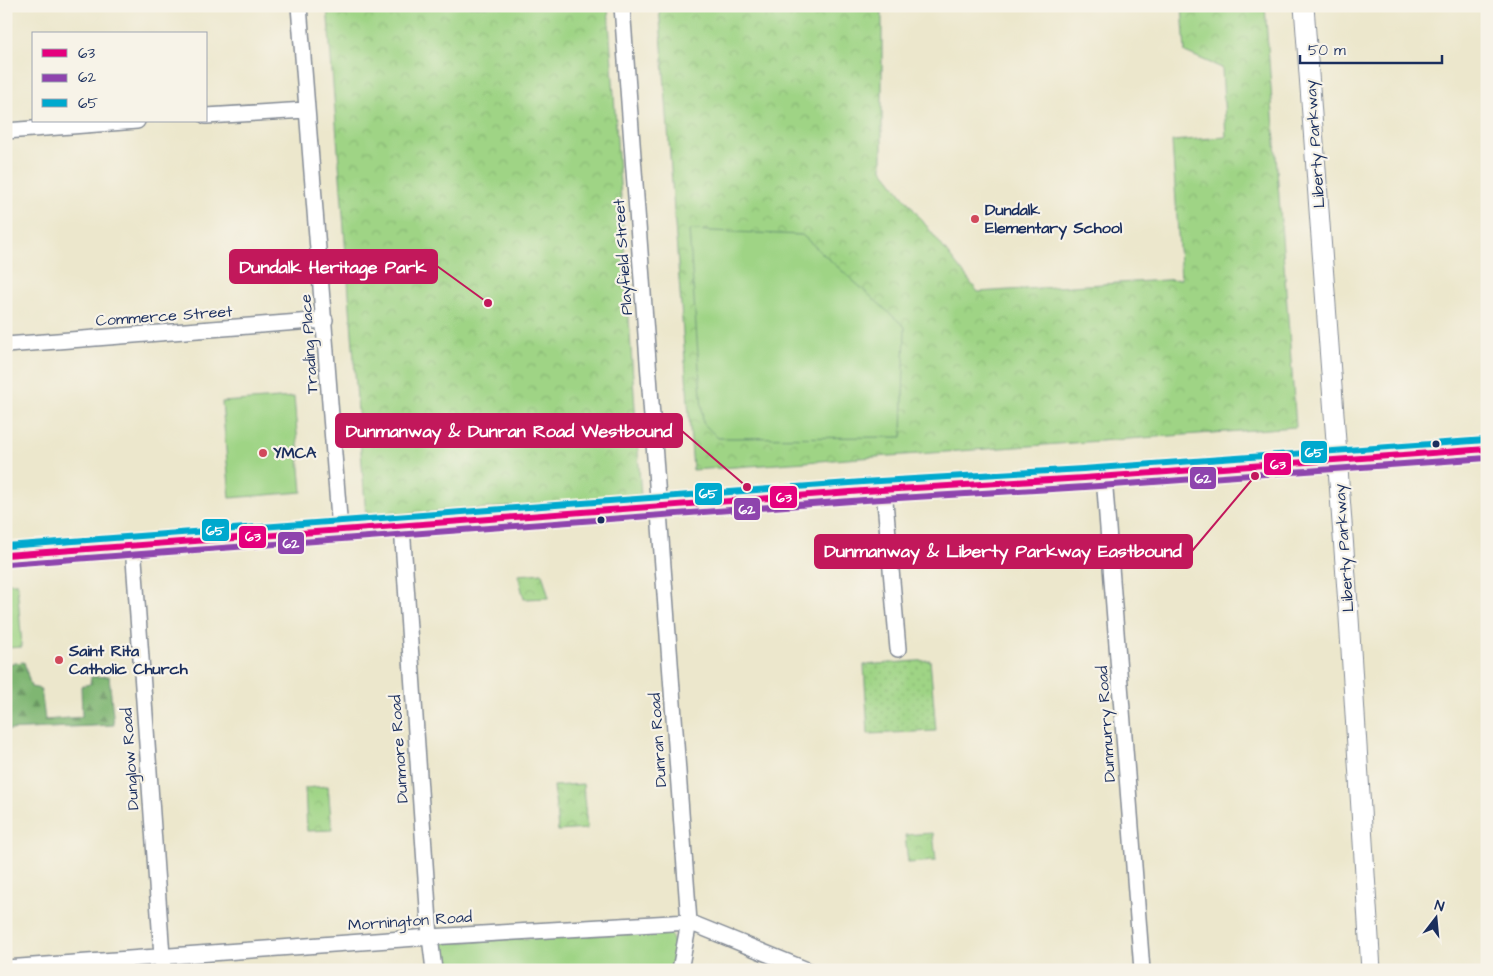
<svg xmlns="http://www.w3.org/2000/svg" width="1493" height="976" font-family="'Architects Daughter',sans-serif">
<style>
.grass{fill:url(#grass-dots);stroke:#5d8272}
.forest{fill:url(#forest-firs);stroke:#4d7268}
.park{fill:url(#park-crowns);stroke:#5d8272}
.garden{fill:#9fd485;stroke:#5d8272}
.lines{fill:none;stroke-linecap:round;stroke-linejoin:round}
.minor-casing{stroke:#848b95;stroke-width:18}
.tertiary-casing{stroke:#848b95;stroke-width:21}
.minor{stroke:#fff;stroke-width:15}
.tertiary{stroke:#fff;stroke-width:19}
.bus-1-casing{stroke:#f7f3e8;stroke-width:10}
.bus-2-casing{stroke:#f7f3e8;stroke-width:10}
.bus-3-casing{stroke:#f7f3e8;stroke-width:10}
.bus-1{stroke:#e5007d;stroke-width:6}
.bus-2{stroke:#8e44ad;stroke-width:6}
.bus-3{stroke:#00a9ce;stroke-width:6}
.poi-dot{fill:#d1495b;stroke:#f7f3e8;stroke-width:2}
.bus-dot{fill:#1b2f5e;stroke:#f7f3e8;stroke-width:2}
.labels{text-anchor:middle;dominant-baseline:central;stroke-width:4.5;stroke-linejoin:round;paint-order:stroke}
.street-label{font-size:16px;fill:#1b2f5e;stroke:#f7f3e8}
.poi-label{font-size:16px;font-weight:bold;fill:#1b2f5e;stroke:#f7f3e8;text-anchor:start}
.leader{fill:none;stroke:#c2185b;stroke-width:2}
.callout-dot{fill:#c2185b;stroke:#f7f3e8;stroke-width:2}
.callout{fill:#c2185b;stroke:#c2185b;stroke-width:2}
.callout-label{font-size:18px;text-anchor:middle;font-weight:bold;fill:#fff}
.line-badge{stroke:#f7f3e8;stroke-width:2}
.badge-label{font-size:14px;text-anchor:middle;font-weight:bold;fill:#fff}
</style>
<defs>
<pattern id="grass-dots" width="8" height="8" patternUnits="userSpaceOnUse" patternTransform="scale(1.25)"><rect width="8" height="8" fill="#9fd485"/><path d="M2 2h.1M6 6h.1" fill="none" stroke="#88b675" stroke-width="1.8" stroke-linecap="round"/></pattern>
<pattern id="forest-firs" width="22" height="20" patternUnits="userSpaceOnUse" patternTransform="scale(1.25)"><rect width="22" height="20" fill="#7fb672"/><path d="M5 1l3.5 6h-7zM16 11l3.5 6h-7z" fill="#679461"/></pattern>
<pattern id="park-crowns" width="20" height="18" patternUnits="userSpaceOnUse" patternTransform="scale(1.25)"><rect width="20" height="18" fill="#9fd485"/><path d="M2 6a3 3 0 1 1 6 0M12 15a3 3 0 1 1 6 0" fill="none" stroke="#88b675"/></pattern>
</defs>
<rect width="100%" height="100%" fill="#f7f3e8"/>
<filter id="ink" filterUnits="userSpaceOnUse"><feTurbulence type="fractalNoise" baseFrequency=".02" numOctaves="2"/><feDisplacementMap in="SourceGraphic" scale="10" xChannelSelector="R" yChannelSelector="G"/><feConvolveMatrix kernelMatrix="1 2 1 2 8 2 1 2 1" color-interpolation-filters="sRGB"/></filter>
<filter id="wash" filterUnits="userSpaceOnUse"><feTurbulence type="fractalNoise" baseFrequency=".0096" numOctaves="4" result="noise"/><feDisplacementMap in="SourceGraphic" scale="20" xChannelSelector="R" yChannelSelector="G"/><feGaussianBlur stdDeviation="1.12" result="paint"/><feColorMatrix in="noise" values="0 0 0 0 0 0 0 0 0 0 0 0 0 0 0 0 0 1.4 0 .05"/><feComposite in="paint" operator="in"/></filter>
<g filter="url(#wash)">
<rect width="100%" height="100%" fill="#ece7cc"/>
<!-- grass -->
<path class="grass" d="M 930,660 L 936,731 L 868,734 L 864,665 Z"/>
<!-- forest -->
<path class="forest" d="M 24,662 L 31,687 L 41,689 L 45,720 L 82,717 L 81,686 L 90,684 L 91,677 L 109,676 L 114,725 L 6,730 L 6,664 Z"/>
<!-- park -->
<path class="park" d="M 327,6 L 608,6 L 641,497 L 366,517 Z
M 659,6 L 882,6 L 882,169 L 978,292 L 1181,279 L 1172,141 L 1226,137 L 1222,68 L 1185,52 L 1182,6 L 1265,6 L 1296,427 L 693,470 Z
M 542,573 L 549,598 L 524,599 L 518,575 Z
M 583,784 L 587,829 L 558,831 L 554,786 Z
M 328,786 L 332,830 L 307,831 L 305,788 Z
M 933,833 L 936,861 L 908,863 L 905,835 Z"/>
<!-- garden -->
<path class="garden" d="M 689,230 L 802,235 L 905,327 L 902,437 L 718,438 L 703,423 Z
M 294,397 L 302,492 L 230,498 L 222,402 Z
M 6,583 L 17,583 L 22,647 L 6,648 Z
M 670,931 L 675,947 L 671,970 L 442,970 L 437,943 Z"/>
</g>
<g filter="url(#ink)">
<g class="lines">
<!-- minor casing -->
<g class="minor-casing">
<path id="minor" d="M 299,6 L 340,531
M 622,6 L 689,922 L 680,970
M 206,116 L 306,110
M 6,131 L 137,121
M 6,345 L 325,320
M 1104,476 L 1142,970
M 884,490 L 898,649
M 402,526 L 430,937 L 434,970
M 133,545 L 163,970
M 6,968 L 430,937 L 689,922 L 807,970"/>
</g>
<!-- tertiary casing -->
<g class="tertiary-casing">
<path id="tertiary" d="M 1304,6 L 1349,618 L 1371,970
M 6,555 L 864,491 L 1084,478 L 1487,449"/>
</g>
<!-- minor -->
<use href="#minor" class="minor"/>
<!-- tertiary -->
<use href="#tertiary" class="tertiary"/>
<!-- bus-1 casing -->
<g class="bus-1-casing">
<path id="bus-1" d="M 6,555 L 864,491 L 1084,478 L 1487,449"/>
</g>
<!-- bus-2 casing -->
<g class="bus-2-casing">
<path id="bus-2" d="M 7,564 L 865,500 L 1085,487 L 1487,458"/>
</g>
<!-- bus-3 casing -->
<g class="bus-3-casing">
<path id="bus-3" d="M 6,546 L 863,482 L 1083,469 L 1486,440"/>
</g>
<!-- bus-1 -->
<use href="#bus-1" class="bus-1"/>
<!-- bus-2 -->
<use href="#bus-2" class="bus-2"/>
<!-- bus-3 -->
<use href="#bus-3" class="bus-3"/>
</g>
</g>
<!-- markers -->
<g class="poi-dot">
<circle cx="975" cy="219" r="5"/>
<circle cx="263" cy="453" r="5"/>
<circle cx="59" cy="660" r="5"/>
</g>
<g class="bus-dot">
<circle cx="1436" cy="444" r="4.5"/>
<circle cx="601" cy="520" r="4.5"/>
</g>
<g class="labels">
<!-- street labels -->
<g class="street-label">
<text transform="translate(1315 144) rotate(-94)">Liberty Parkway</text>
<text transform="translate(623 257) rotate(-94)">Playfield Street</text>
<text transform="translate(164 316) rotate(-4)">Commerce Street</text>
<text transform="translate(309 344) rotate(-94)">Trading Place</text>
<text transform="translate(1344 548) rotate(-94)">Liberty Parkway</text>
<text transform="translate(1106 724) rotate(-94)">Dunmurry Road</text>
<text transform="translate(658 740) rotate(-94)">Dunran Road</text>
<text transform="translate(399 749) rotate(-94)">Dunmore Road</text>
<text transform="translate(130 759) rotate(-94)">Dunglow Road</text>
<text transform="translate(410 921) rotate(-4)">Mornington Road</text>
</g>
<!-- poi labels -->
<g class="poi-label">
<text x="985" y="210">Dundalk<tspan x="985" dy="18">Elementary School</tspan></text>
<text x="273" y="453">YMCA</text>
<text x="69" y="651">Saint Rita<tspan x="69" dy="18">Catholic Church</tspan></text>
</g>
</g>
<!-- callouts -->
<path class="leader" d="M488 303L437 266M747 487L682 431M1255 476L1192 551"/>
<g class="callout-dot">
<circle cx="488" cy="303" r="5"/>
<circle cx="747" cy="487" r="5"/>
<circle cx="1255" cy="476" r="5"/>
</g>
<g class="callout">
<rect x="230" y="250" width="207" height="33" rx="5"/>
<rect x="336" y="414" width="346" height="33" rx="5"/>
<rect x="815" y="535" width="377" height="33" rx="5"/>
</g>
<g class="callout-label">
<text x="333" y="273">Dundalk Heritage Park</text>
<text x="509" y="437">Dunmanway &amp; Dunran Road Westbound</text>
<text x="1003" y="557">Dunmanway &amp; Liberty Parkway Eastbound</text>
</g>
<g class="line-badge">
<rect x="1300" y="440" width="28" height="24" rx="5" fill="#00a9ce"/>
<rect x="1263" y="452" width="29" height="24" rx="5" fill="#e5007d"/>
<rect x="1189" y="466" width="28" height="24" rx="5" fill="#8e44ad"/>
<rect x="694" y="482" width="29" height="24" rx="5" fill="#00a9ce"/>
<rect x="769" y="485" width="29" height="24" rx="5" fill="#e5007d"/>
<rect x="733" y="497" width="28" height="24" rx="5" fill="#8e44ad"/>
<rect x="201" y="518" width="29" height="24" rx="5" fill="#00a9ce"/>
<rect x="238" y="525" width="29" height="24" rx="5" fill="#e5007d"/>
<rect x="277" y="531" width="28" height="24" rx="5" fill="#8e44ad"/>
</g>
<g class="badge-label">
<text x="1314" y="457">65</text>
<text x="1278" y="469">63</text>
<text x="1203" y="483">62</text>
<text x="708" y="498">65</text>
<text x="784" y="502">63</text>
<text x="747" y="514">62</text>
<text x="215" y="535">65</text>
<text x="253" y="541">63</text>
<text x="291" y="548">62</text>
</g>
<!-- margin -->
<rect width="1493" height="976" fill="none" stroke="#f7f3e8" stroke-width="25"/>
<!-- legend -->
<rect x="32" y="32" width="175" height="90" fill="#f7f3e8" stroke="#9fa5b1"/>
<rect x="42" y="49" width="25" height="8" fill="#e5007d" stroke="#9fa5b1"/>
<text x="78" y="58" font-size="15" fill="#1b2f5e">63</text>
<rect x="42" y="74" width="25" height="8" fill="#8e44ad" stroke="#9fa5b1"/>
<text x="78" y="82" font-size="15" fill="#1b2f5e">62</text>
<rect x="42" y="99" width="25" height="8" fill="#00a9ce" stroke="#9fa5b1"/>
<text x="78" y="108" font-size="15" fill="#1b2f5e">65</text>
<!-- north arrow -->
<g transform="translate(1436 918) rotate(16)" stroke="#f7f3e8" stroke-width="4" paint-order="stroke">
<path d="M0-4L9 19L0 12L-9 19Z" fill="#1b2f5e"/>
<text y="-8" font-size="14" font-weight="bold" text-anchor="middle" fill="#1b2f5e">N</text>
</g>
<!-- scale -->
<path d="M1300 55v8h142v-8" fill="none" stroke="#1b2f5e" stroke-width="2.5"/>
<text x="1308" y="55" font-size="15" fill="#1b2f5e" stroke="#f7f3e8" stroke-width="4" paint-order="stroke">50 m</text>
</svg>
